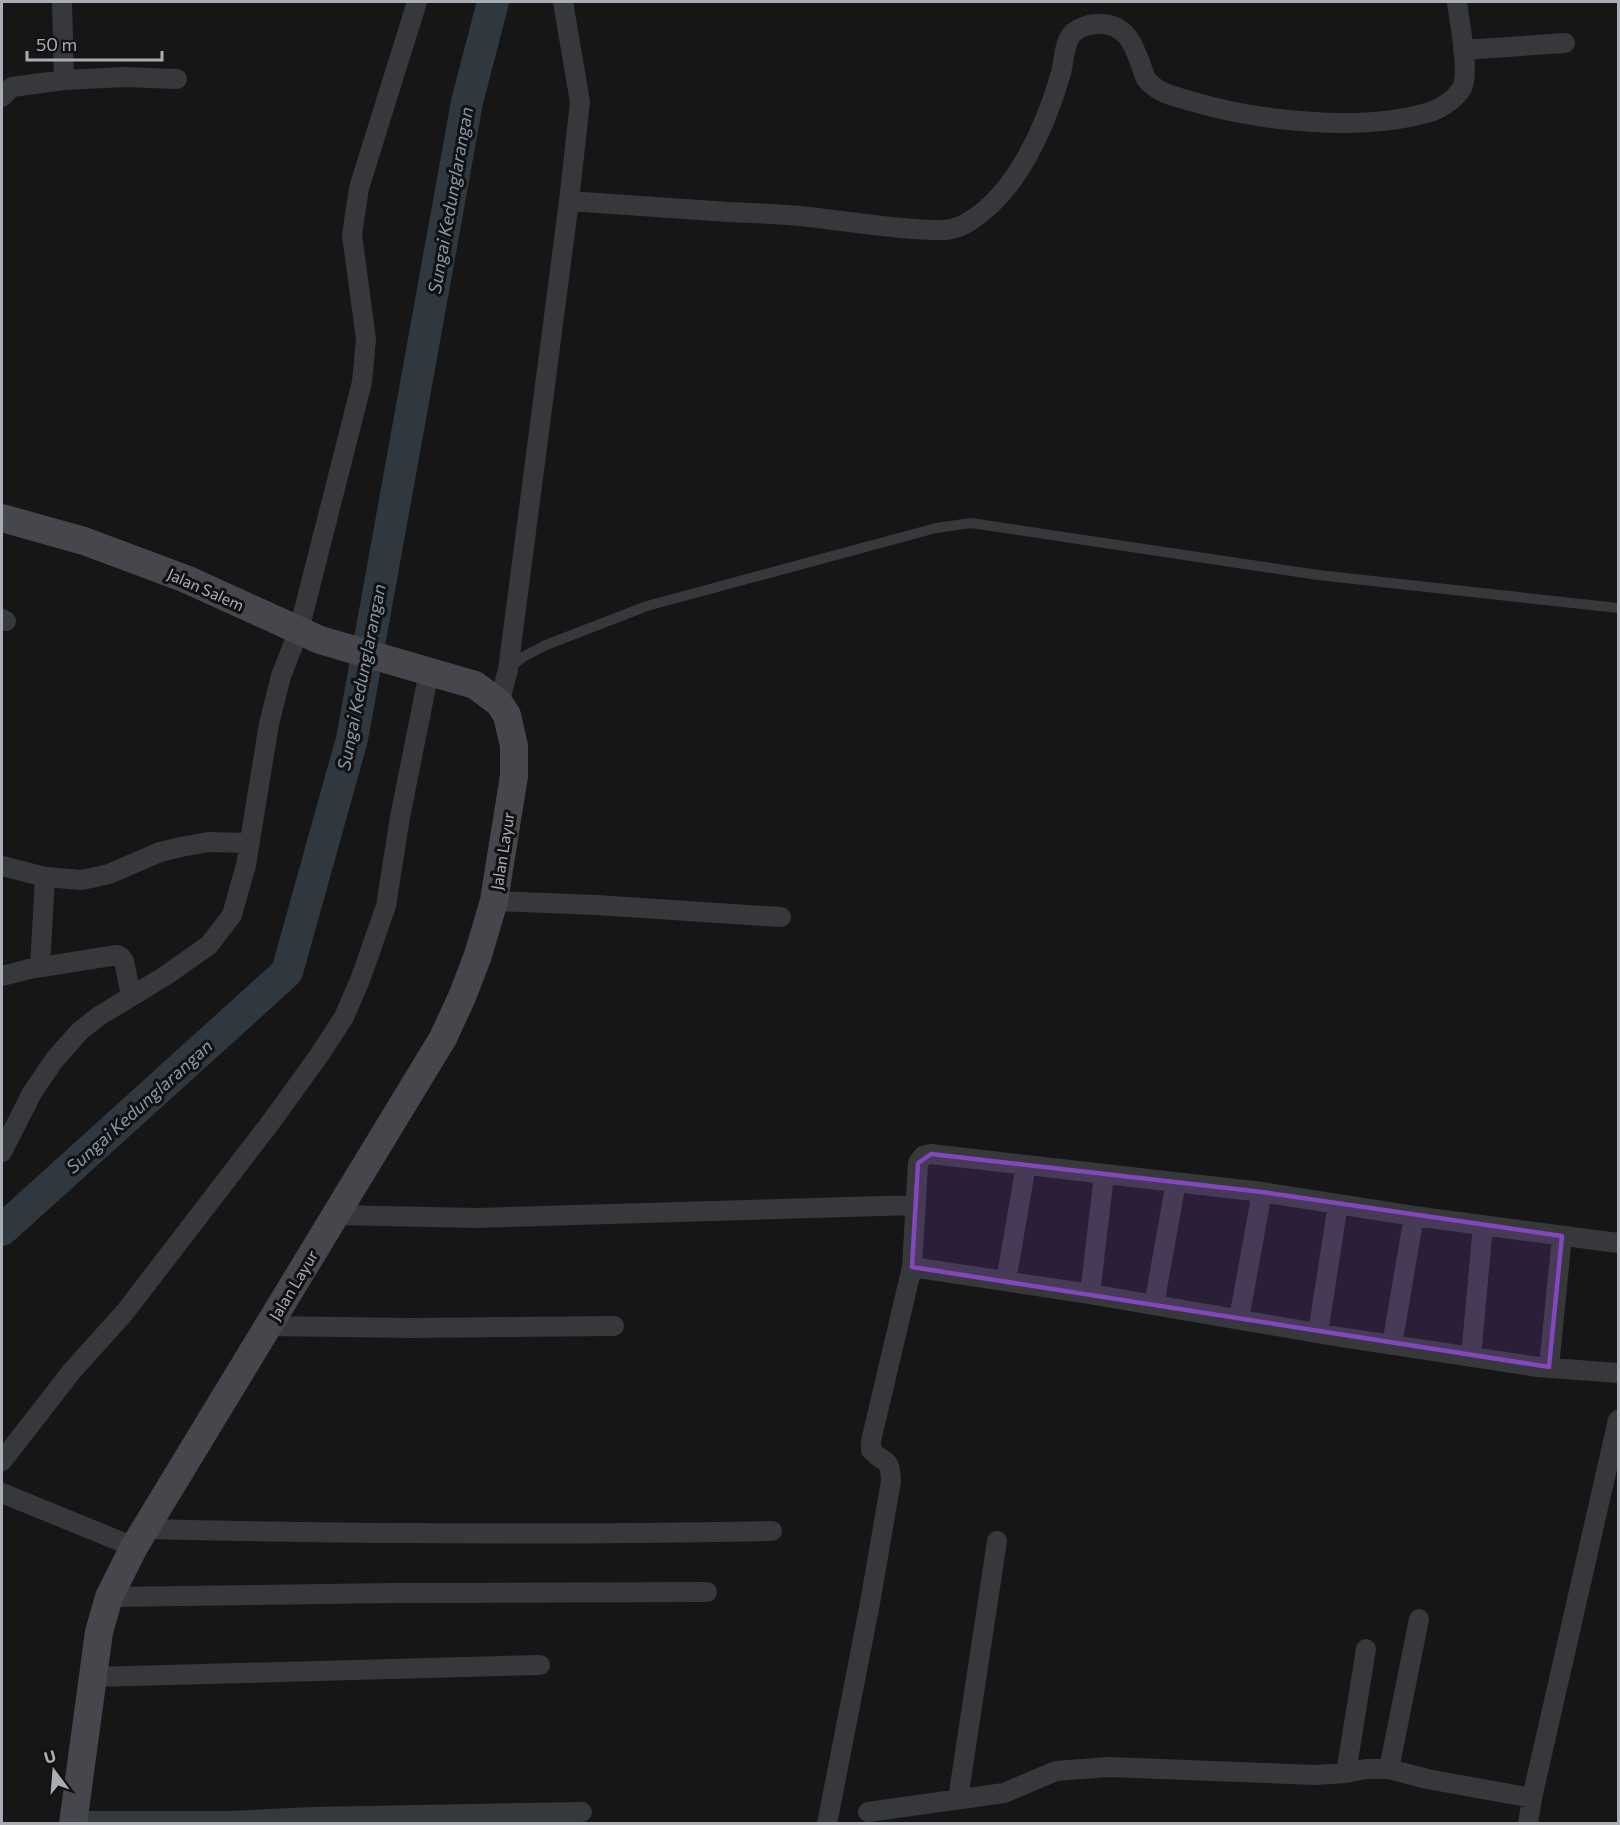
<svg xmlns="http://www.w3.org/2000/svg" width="1620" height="1825" font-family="Commissioner,sans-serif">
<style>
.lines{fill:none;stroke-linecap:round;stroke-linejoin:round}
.river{stroke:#30383f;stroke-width:32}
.lane{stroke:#37383c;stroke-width:10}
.street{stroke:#37383c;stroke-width:20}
.secondary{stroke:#45474c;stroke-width:28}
.marked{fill:#8446bd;fill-opacity:0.2;stroke:#8446bd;stroke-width:4.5;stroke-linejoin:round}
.labels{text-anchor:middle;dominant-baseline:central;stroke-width:6;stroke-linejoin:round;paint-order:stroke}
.street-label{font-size:16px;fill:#a9adb6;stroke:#111112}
.water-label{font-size:18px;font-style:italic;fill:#8399ae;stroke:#111112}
</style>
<rect width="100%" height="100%" fill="#161617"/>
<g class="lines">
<!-- river -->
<path class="river" d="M 2,1230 L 287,972 L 352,739 L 467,102 L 493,2"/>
<!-- lane -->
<path class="lane" d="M 510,668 L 523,657 L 546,645 L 647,606 L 936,528 L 971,523 L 1318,575 L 1618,608"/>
<!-- street -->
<path class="street" d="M 62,2 L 64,80
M 1463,50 L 1565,43
M 2,97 L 12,87 L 64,80 L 125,77 L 177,79
M 569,201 C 622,205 675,208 728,212 C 755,213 782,214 809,217 C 855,222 899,230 945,230 C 954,229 963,226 970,221 C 1018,191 1046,125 1061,73 C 1064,61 1064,43 1072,34 C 1077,28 1089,24 1097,24 C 1131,22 1136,53 1146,79 C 1158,94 1177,97 1194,102 C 1259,121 1360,132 1426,113 C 1439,110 1455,100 1462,88 C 1470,73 1459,20 1457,2
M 2,619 L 6,621
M 499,703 L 508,670 L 569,201 L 580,102 L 563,2
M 2,866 L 45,877 L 82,880 L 109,874 L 160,852 L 181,847 L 208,842 L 250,843
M 494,901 L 596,905 L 781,917
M 40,967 L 45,877
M 2,976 L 29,969 L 117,955 L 121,957 L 124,961 L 131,996
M 2,1152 L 32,1093 L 55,1059 L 80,1031 L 99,1016 L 165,976 L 209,945 L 232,915 L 246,865 L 269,724 L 281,676 L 299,630 L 362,382 L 366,339 L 352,235 L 359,188 L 417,2
M 335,1215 L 477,1218 L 915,1205
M 912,1267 L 918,1163 L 923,1156 L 931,1154 L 1262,1192 L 1414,1216 L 1618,1243
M 1006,1281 L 1026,1165
M 1090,1294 L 1104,1175
M 1154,1305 L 1176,1182
M 1239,1319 L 1262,1192
M 268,1326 L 412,1328 L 614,1326
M 1318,1333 L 1338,1204
M 1392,1345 L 1414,1216
M 1471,1357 L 1483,1225
M 1549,1367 L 1562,1236
M 2,1461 L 72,1371 L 125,1312 L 271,1122 L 320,1054 L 344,1017 L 360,980 L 386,906 L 400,817 L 429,672
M 2,1493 L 134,1547
M 144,1529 C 353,1534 563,1535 772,1531
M 109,1597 L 395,1593 L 707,1592
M 93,1677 L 540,1665
M 1389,1769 L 1419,1619
M 1346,1773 L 1366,1649
M 958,1799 L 997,1541
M 868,1812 L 1004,1793 L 1056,1771 L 1109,1767 L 1315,1775 L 1346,1773 L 1366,1769 L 1389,1769 L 1427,1779 L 1532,1798
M 73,1821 L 228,1821 L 313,1817 L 582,1812
M 827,1824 L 870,1603 L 891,1481 C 890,1455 884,1465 871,1450 L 871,1441 L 912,1267 L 1090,1294 L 1340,1337 L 1538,1367 L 1618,1373
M 1528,1824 L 1532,1798 L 1618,1420"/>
<!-- secondary -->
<path class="secondary" d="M 2,518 L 84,541 L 186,579 L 320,640 L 475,685 L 499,703 L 507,715 L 514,746 L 514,776 L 499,869 L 494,901 L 478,955 L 462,997 L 443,1038 L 134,1547 L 109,1597 L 99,1632 L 73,1824"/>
</g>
<!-- marked area -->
<path class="marked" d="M 931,1154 L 1262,1192 L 1562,1236 L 1549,1367 L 912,1267 L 918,1163 Z"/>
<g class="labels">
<!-- street labels -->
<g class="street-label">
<text transform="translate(206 589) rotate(24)">Jalan Salem</text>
<text transform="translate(502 851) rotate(-81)">Jalan Layur</text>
<text transform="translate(293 1285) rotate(-59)">Jalan Layur</text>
</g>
<!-- water labels -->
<g class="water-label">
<text transform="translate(450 200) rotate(-80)">Sungai Kedunglarangan</text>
<text transform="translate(361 677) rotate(-79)">Sungai Kedunglarangan</text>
<text transform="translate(139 1106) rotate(-42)">Sungai Kedunglarangan</text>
</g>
</g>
<!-- border -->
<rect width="1620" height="1825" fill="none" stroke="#a9adb6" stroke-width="6"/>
<!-- north arrow -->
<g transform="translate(54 1771) rotate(344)" stroke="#111112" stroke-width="4.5" paint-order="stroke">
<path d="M0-4.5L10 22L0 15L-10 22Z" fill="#a9adb6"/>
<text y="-9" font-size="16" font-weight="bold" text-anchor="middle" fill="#a9adb6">U</text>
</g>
<!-- scale -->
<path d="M27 51v9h135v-9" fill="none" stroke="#a9adb6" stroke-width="3"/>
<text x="36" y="51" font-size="18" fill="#a9adb6" stroke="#111112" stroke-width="4.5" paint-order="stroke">50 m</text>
</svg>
